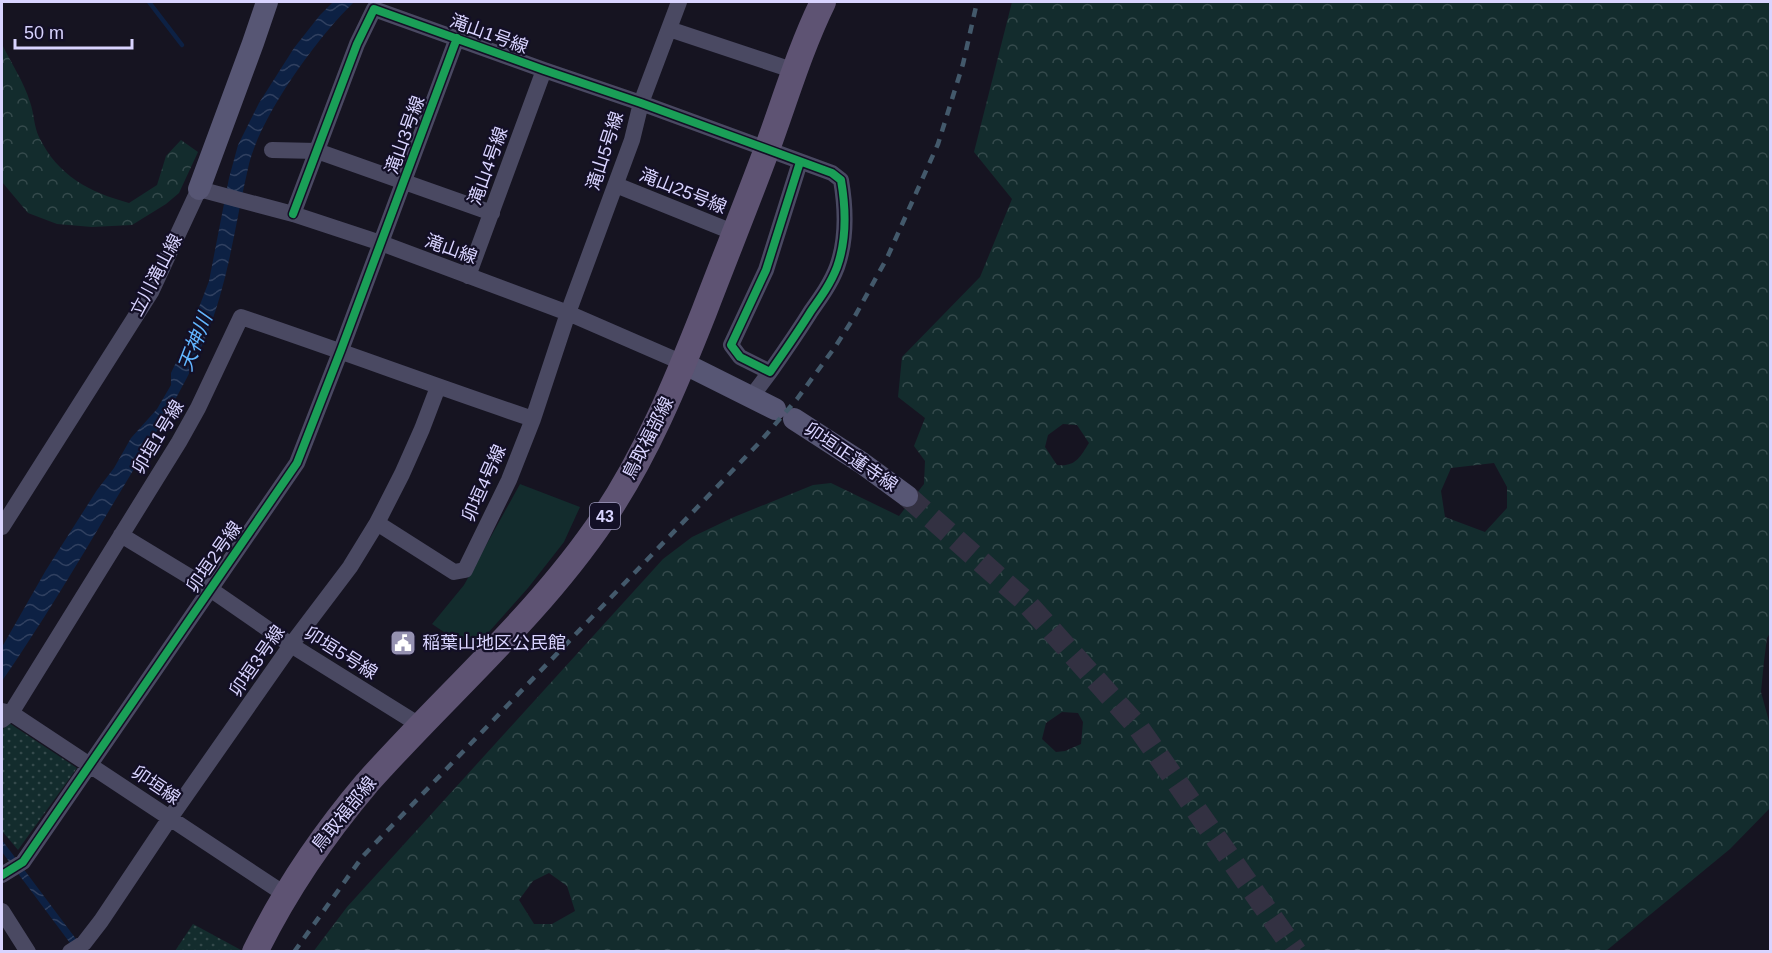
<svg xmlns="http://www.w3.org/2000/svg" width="1772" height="953" font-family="Arial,'Noto Sans JP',sans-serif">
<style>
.grass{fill:url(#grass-dots)}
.forest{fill:url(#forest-crowns);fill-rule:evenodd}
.park{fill:#132c2d}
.water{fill:url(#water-waves)}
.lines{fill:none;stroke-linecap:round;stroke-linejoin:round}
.stream{stroke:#0d2144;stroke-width:4.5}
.secondary-tunnel{stroke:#333142;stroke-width:22;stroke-dasharray:22 11;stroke-linecap:butt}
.street{stroke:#4a4962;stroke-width:16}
.secondary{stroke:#575674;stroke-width:22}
.primary{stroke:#5e5373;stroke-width:26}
.rail{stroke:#43596b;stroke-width:4.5;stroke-dasharray:9 8;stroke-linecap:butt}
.cycleway-casing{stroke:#130f26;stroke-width:11}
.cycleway{stroke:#1a9f57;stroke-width:8}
.labels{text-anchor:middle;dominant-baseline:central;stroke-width:4.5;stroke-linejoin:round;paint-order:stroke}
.shield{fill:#130f26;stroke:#9e99be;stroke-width:1.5}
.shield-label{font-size:16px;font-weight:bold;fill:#d9d4ff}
.street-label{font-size:18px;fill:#d9d4ff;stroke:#130f26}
.poi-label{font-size:18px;fill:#d9d4ff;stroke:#130f26;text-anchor:start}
.water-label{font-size:20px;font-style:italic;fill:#62b6ff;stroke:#130f26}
</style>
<defs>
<pattern id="grass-dots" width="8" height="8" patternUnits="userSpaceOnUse" patternTransform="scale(1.5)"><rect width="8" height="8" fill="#132c2d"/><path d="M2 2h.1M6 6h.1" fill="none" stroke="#354a4c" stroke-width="1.8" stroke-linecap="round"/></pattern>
<pattern id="forest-crowns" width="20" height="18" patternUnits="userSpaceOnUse" patternTransform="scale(1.5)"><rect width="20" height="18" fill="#132c2d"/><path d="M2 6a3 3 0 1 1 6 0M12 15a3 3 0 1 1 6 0" fill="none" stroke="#354a4c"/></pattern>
<pattern id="water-waves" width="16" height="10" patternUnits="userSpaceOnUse" patternTransform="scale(1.5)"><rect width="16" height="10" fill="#0d2144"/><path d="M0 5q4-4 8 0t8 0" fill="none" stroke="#304060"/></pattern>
</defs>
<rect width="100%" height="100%" fill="#161421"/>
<!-- grass -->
<path class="grass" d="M 9,723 L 77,768 L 18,850 L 2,831 L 2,730 Z
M 193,924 L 241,950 L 175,951 Z"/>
<!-- forest -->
<path class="forest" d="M 1012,2 L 1770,2 L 1770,633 L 1767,638 L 1764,661 L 1761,692 L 1770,725 L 1770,808 L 1730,849 L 1606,951 L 313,952 L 347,907 L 663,559 L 692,537 L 734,517 L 813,485 L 831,483 L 899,516 L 924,484 L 925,461 L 914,446 L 925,418 L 898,397 L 902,357 L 980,277 L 1012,199 L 974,152 ZM 1063,424 L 1077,425 L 1089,443 C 1080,457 1076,467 1057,465 L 1045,447 L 1048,435 ZM 1494,463 L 1507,487 L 1507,508 L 1485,532 L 1445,517 L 1441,491 L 1451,468 ZM 1062,712 L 1078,713 L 1083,722 L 1081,744 L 1065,751 L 1056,752 L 1042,739 L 1046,723 ZM 549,873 L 567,886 L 575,911 L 552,924 L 534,924 L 519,900 L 533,881 Z
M 2,44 C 11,63 24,82 30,102 C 34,113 34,127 39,137 C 58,176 89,192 129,203 L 157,185 L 166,156 L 181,140 L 198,152 L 179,193 L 166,204 L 132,225 L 92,227 L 57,224 L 28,213 L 2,182 Z"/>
<!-- park -->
<path class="park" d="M 520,484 L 580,507 L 564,542 L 528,588 L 472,651 L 432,624 L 464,585 Z"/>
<!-- water -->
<path class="water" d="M 333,2 L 354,2 C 317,38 262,113 249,164 C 235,223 229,282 205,339 C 183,392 151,440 122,489 C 83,554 45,619 2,681 L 2,647 L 46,570 L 97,490 L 114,468 L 131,438 L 157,409 L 171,385 L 171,373 L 187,339 L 209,281 L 229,178 L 238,145 L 259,103 L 294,48 L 320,15 Z
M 2,840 L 85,951 L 76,951 L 2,852 Z"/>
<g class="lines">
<!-- stream -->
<path class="stream" d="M 149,2 L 182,45"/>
<!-- secondary-tunnel -->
<path class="secondary-tunnel" d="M 907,496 L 1024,600 L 1138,727 L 1296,952"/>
<!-- street -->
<path class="street" d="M 669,29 L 795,71
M 272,150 L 317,151 L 492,213
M 616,185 L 735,233
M 293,214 L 357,44 L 374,9 L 544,70 L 641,103 L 832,173 L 841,180 C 846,209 847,239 837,267 C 831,283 821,297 811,311 C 798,332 784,352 770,372 L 740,357 L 731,345 L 766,270 L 800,162
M 468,276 L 544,70
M 752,396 L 770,372
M 377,523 L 454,572 L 465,570 L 509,480 L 533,419 L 568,313 L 632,140 L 641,103 L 679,2
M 2,527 L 151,292 L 199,189 L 293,214 L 381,243 L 568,313 L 683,363
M 121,535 L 210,589 L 291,645 L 421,726
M 2,711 L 11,713 L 286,895
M 2,720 L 11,713 L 179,442 L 198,408 L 241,317 C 339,350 435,386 533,419
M 2,875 L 23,862 L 297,463 L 341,350 L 457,38
M 2,911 L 28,952
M 70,952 L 84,943 L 101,921 L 170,818 L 291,645 L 350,567 L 377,523 L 402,474 L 422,429 L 438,387"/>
<!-- secondary -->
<path class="secondary" d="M 199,189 L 253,43 L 267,2
M 683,363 L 775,409
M 794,419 L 862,463 L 907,496"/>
<!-- primary -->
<path class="primary" d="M 255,952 C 285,891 323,835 367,783 C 445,695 537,617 603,519 C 646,455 676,383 704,312 C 725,257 747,203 767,149 C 785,100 800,49 823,2"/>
<!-- rail -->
<path class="rail" d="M 294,952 L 363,856 L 759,443 L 797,399 L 835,347 L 855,316 L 887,258 L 938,144 L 963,64 L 977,2"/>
<!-- cycleway casing -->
<g class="cycleway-casing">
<path id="cycleway" d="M 293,214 L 357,44 L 374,9 L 544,70 L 641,103 L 832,173 L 841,180 C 846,209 847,239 837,267 C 831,283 821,297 811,311 C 798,332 784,352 770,372 L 740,357 L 731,345 L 766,270 L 800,162
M 2,875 L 23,862 L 297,463 L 341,350 L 457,38"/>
</g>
<!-- cycleway -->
<use href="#cycleway" class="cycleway"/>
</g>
<!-- icons -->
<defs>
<g id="civic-square" transform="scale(1.35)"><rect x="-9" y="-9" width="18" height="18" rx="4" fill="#9591b1" stroke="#130f26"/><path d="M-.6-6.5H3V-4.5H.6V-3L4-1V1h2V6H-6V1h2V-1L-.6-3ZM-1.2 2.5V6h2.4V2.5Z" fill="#fff"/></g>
</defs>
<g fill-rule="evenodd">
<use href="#civic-square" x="403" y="643"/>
</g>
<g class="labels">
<!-- shield labels -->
<rect class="shield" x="590" y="503" width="30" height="26" rx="4.5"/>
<g class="shield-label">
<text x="605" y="516">43</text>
</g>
<!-- street labels -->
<g class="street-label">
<text transform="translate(489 34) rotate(20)">滝山1号線</text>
<text transform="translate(405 135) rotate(-70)">滝山3号線</text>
<text transform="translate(605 151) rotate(-72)">滝山5号線</text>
<text transform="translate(488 166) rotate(-70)">滝山4号線</text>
<text transform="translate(683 191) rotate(22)">滝山25号線</text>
<text transform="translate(451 249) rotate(20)">滝山線</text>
<text transform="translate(156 275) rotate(-62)">立川滝山線</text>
<text transform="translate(158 437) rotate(-59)">卯垣1号線</text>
<text transform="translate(648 438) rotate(-63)">鳥取福部線</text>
<text transform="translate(851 457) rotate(34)">卯垣正蓮寺線</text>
<text transform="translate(484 483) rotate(-66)">卯垣4号線</text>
<text transform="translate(214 557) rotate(-55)">卯垣2号線</text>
<text transform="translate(341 653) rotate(32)">卯垣5号線</text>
<text transform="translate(257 661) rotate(-55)">卯垣3号線</text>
<text transform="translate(156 785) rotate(34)">卯垣線</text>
<text transform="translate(344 814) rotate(-51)">鳥取福部線</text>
</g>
<!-- poi labels -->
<g class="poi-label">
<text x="422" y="643">稲葉山地区公民館</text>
</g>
<!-- water labels -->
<g class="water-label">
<text transform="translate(195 342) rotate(-69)">天神川</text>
</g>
</g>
<!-- border -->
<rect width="1772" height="953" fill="none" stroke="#d9d4ff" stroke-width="6"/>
<!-- scale -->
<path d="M15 39v9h117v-9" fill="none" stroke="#d9d4ff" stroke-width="3"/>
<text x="24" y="39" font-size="18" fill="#d9d4ff" stroke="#130f26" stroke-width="4.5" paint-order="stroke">50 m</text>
</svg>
